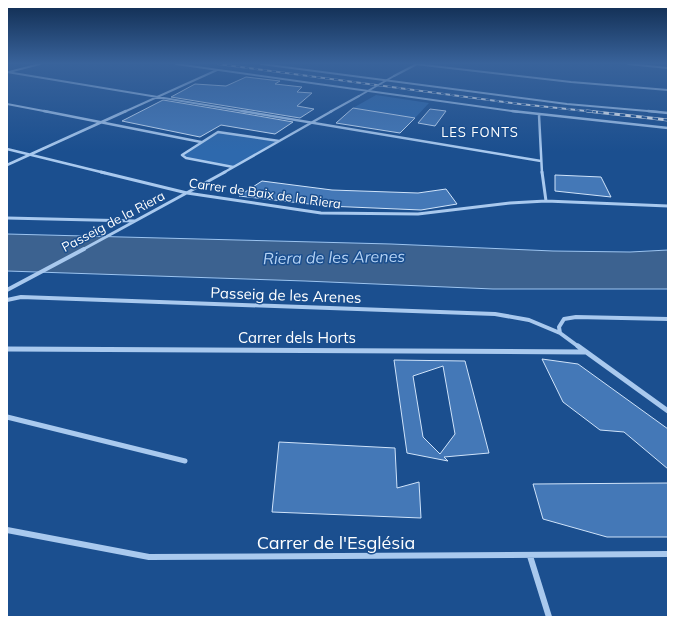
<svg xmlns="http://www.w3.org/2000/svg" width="675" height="624" font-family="Mulish,sans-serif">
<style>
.green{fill:#2e69ad}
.water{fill:#3c6290;stroke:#9cc4f0}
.building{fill:#4478b7;stroke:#cfe3fa;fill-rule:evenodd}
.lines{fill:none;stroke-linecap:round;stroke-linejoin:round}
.minor-far5{stroke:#a9c9ee;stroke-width:2}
.minor-far4{stroke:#a9c9ee;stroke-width:2.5}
.minor-far3{stroke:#a9c9ee;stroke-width:3}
.minor-far2{stroke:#a9c9ee;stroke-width:4}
.minor-far1{stroke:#a9c9ee;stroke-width:5}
.minor{stroke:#a9c9ee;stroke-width:6}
.rail-far1-casing{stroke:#fff;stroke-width:2}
.rail-casing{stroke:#fff;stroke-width:3}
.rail-far1{stroke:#1b4f8f;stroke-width:1.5;stroke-dasharray:4.5;stroke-linecap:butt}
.rail{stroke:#1b4f8f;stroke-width:2;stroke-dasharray:5.5;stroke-linecap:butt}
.minor-bridge{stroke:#a9c9ee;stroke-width:2}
.labels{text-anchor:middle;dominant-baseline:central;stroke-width:3;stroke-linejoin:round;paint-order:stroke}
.far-neighbourhood-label{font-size:13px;letter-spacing:1px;fill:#fff;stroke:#1b4f8f}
.far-street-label{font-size:13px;fill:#fff;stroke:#1b4f8f}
.street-label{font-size:15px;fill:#fff;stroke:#1b4f8f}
.water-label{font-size:16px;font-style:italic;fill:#b5d3f5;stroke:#1b4f8f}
.near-street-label{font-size:18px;fill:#fff;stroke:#1b4f8f}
</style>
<rect width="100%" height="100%" fill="#1b4f8f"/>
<!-- green -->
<path class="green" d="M 376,95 L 429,103 L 415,118 L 353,108 Z
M 218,132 L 279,141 L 233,167 L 186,158 L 183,153 Z"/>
<!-- water -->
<path class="water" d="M 7,234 L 391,244 L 553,251 L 630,252 L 668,250 L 668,289 L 493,289 L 305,281 L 7,271 Z"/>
<!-- building -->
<path class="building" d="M 246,77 L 280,81 L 275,84 L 302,87 L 297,92 L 312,93 L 297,106 L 314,109 L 300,118 L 171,97 L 195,84 L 226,86 Z
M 163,100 L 241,113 L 293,122 L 275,134 L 221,125 L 200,137 L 122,121 Z
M 353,108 L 415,118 L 400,133 L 336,123 Z
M 430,109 L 446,111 L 435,126 L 418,123 Z
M 555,175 L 601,177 L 611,197 L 555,191 Z
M 262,181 L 332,190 L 418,193 L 446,189 L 457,204 L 421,210 L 327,206 L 239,196 Z
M 542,359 L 578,364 L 668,429 L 668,469 L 624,432 L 600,430 L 563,402 Z
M 394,360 L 465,361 L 489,453 L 444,457 L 448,461 L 407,453 ZM 443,366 L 455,434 L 440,454 L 423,437 L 413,376 Z
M 279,442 L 395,448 L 397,488 L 419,482 L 421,518 L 272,512 Z
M 668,483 L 668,537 L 607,537 L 543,519 L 533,484 Z"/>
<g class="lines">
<!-- minor-far5 -->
<path class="minor-far5" d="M 176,64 L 519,112
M 261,64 L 567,104 L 659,112
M 415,64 L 571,82 L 668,90
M 628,64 L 668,68
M 7,72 L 248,112
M 9,72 L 40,64
M 394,76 L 417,64
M 7,104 L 49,112
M 124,112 L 217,70
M 330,112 L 359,96"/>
<!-- minor-far4 -->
<path class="minor-far4" d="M 44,111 L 201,142
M 242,111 L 541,161
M 512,111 L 668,128
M 648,111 L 668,113
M 539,115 L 542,173
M 7,149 L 105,173
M 7,165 L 126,111
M 233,167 L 186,158 L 182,155 L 218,132 L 279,141
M 223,173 L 332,111"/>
<!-- minor-far3 -->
<path class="minor-far3" d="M 101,172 L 187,193 L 321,213 L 418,214 L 510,203 L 546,201 L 668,206
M 542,172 L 546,201
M 7,218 L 135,221
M 82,250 L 225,172"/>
<!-- minor-far2 -->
<path class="minor-far2" d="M 7,290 L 84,249
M 7,300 L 21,297 L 495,314 L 529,320 L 560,333
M 579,347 L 560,333 L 559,327 L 564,319 L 576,317 L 668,319"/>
<!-- minor-far1 -->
<path class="minor-far1" d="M 578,346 L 668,411
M 7,349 L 586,352
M 7,417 L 185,461"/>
<!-- minor -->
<path class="minor" d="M 7,530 L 149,557 L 668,554
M 530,556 L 549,617"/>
<!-- rail-far1 casing -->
<g class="rail-far1-casing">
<path id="rail-far1" d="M 218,64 L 520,104 L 596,112"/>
</g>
<!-- rail casing -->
<g class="rail-casing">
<path id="rail" d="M 587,111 L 668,120"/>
</g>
<!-- rail-far1 -->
<use href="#rail-far1" class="rail-far1"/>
<!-- rail -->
<use href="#rail" class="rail"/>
<!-- minor-bridge -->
<path class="minor-bridge" d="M 359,96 L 394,76"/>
</g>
<!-- sky -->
<linearGradient id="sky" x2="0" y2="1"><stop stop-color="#0f2b4f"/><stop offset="0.42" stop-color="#39639b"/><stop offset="1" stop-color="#39639b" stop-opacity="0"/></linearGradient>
<rect width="675" height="151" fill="url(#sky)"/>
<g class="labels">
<!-- far-neighbourhood labels -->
<g class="far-neighbourhood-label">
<text x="480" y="132">LES FONTS</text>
</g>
<!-- far-street labels -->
<g class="far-street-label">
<text transform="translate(265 193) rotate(8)">Carrer de Baix de la Riera</text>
<text transform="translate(113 221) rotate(-28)">Passeig de la Riera</text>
</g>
<!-- street labels -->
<g class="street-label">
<text transform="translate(286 295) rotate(2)">Passeig de les Arenes</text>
<text x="297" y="337">Carrer dels Horts</text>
</g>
<!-- water labels -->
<g class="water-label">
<text transform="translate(334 257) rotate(-1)">Riera de les Arenes</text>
</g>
<!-- near-street labels -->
<g class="near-street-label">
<text x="336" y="542">Carrer de l'Església</text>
</g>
</g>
<!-- border -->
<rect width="675" height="624" fill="none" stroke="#ffffff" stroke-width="16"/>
</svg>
